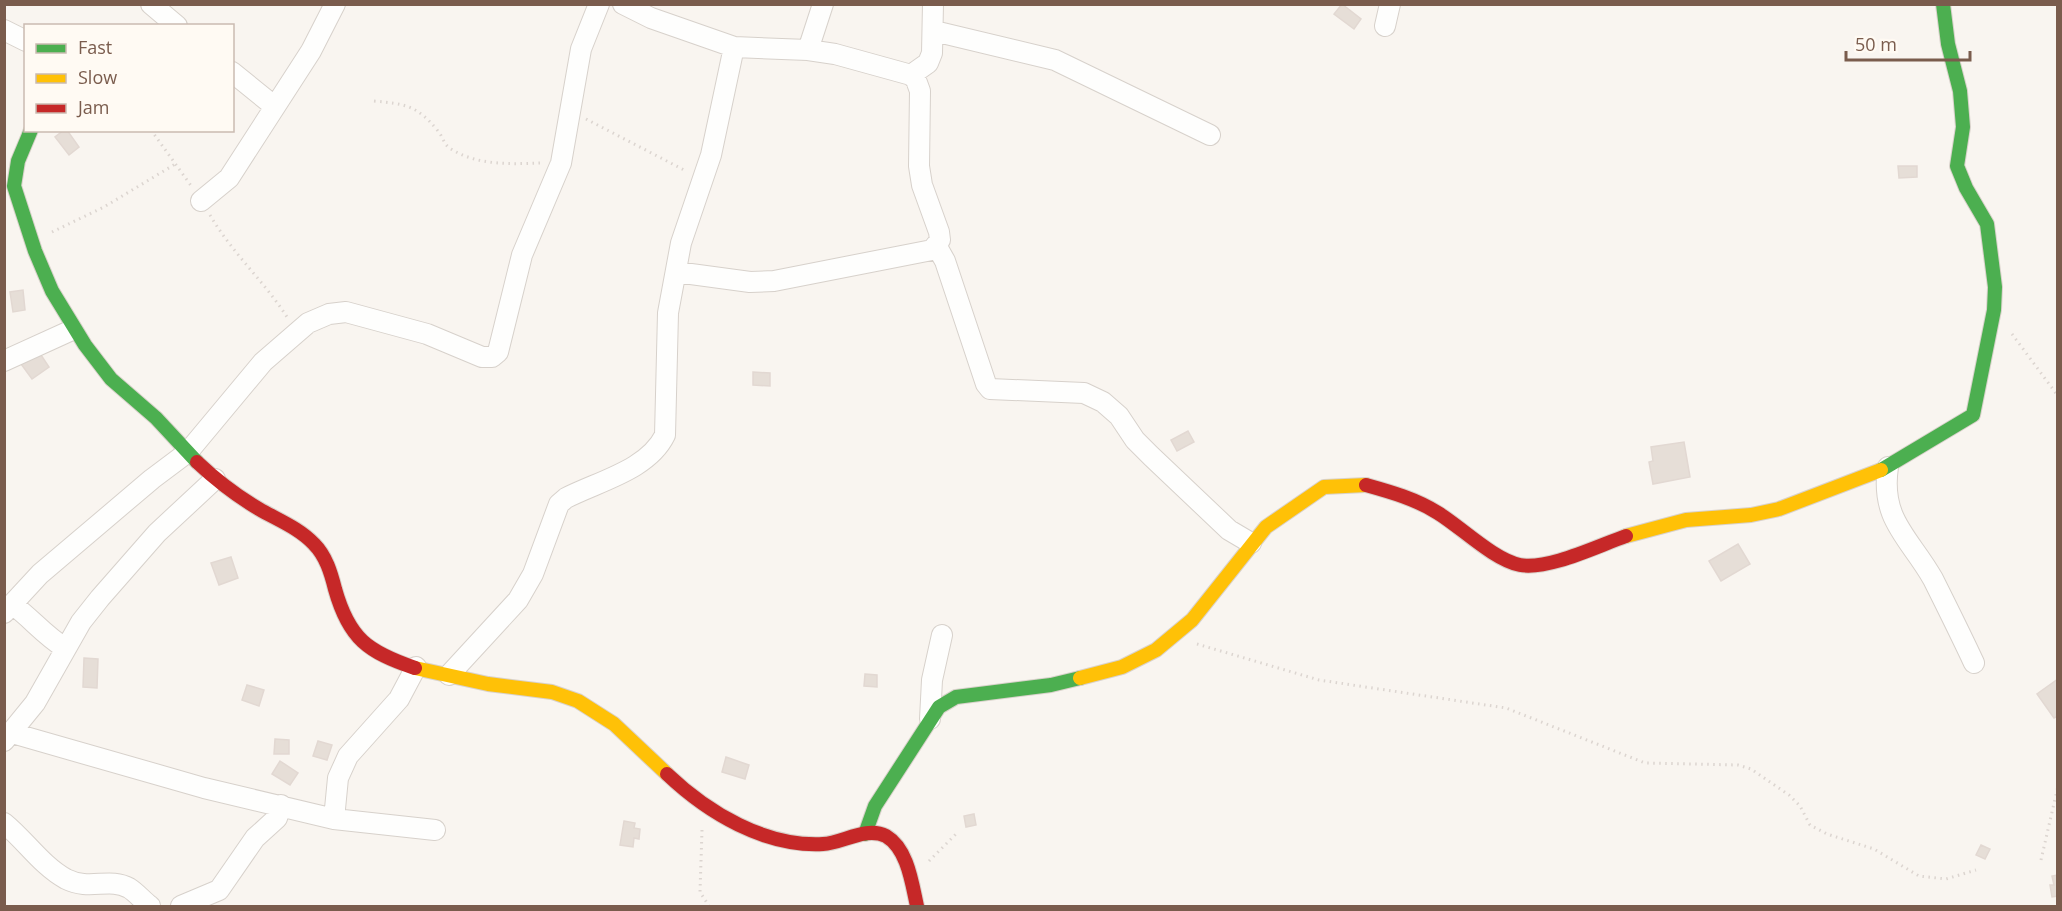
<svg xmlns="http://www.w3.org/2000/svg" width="2062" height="911" font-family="'Open Sans',sans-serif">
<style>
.building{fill:#e6ded7;stroke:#e2d8d2;stroke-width:1.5}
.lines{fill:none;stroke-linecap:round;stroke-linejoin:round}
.street-casing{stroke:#d7d1cb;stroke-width:22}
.fast-casing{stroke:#d9d2cb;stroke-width:16}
.slow-casing{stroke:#d9d2cb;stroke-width:16}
.jam-casing{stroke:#d9d2cb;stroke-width:16}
.path{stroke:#dcd5d0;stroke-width:3;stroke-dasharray:1.5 4.5;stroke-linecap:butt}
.street{stroke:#fefefd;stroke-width:20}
.fast{stroke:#4caf50;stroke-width:14}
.slow{stroke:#ffc107;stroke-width:14}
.jam{stroke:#c62828;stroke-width:14}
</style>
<rect width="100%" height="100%" fill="#f9f5f0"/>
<!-- building -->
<path class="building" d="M 1342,4 L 1361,19 L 1354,29 L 1334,14 Z
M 64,130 L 67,130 L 79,147 L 69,155 L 55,137 Z
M 1898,166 L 1917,166 L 1917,177 L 1899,178 Z
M 23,290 L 25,310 L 13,312 L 10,292 Z
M 39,352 L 49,367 L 32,379 L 21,364 Z
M 753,372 L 770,373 L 770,386 L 753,385 Z
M 1188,431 L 1194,442 L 1177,451 L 1171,440 Z
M 1684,442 L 1690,477 L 1653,484 L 1649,462 L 1653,461 L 1651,447 Z
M 1738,544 L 1750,564 L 1721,581 L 1709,561 Z
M 231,557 L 238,578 L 219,585 L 211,563 Z
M 84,658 L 98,659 L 97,688 L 83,687 Z
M 865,674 L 877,675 L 877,687 L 864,686 Z
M 2058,679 L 2058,716 L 2054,718 L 2037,694 Z
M 247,685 L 264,690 L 259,706 L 242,700 Z
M 275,739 L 289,740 L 289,754 L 274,754 Z
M 318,741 L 332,745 L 327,760 L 313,756 Z
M 726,757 L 749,765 L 745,779 L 722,772 Z
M 280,761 L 298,773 L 290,785 L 272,774 Z
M 974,814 L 976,825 L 966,827 L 964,816 Z
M 624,821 L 635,823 L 634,828 L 640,829 L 639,839 L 634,838 L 633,847 L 620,845 Z
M 1981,845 L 1990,849 L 1985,859 L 1976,855 Z
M 2058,875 L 2058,896 L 2052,897 L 2050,885 L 2054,885 L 2052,876 Z"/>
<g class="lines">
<!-- street casing -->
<g class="street-casing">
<path id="street" d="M 151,4 L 177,26
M 623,4 L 651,18 L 734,47 L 808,50 L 835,54 L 911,75 L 916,80 L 920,91 L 919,166 L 922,185 L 939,232 L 940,240 L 932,250 L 774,281 L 750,282 L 676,272
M 1385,26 L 1390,4
M 4,30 L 26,41
M 934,31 L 1055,60 L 1210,135
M 808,50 L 823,4
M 232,72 L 274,106
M 911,75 L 928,63 L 932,53 L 933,4
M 201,201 L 229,178 L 311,51 L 335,4
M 936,245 L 945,261 L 986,384 L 990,389 L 1084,393 L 1103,402 L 1119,416 L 1135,440 L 1151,456 L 1229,530 L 1251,543
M 4,361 L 72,330
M 1888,467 C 1880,520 1910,538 1933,579 C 1947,607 1961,635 1974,663
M 12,604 C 31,618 45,636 65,648
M 4,613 L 40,574 L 152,479 L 188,452 L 263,362 L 308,323 L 329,314 L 346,312 L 427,334 L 482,357 L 492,357 L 498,352 L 522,255 L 561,163 L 581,49 L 599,4
M 449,675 L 518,600 L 533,574 L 559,504 L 566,498 C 599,481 648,470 665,435 L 668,313 L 681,243 L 711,155 L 734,47
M 930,719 L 932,680 L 942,635
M 12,733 L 204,788 L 334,819 L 435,830
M 4,741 L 35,703 L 81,622 L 100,598 L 157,533 L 215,479
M 334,819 L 338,778 L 348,756 L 399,699 L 416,667
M 4,823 C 25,840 42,866 66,879 C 90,891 109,877 129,888 C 137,893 143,901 150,906
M 181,906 L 219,890 L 255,838 L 277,818 L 281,805"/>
</g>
<!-- fast casing -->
<g class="fast-casing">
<path id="fast" d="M 31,130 L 18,161 L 14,186 L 35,251 L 52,291 L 85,345 L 111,379 L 156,418 L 197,462
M 1881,470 L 1973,415 L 1994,310 L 1995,287 L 1987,224 L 1966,188 L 1957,166 L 1963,127 L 1960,91 L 1948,44 L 1943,4
M 865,834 L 875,806 L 939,707 L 956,697 L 1051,685 L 1080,678"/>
</g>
<!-- slow casing -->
<g class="slow-casing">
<path id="slow" d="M 1626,536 L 1686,520 L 1751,515 L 1779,509 L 1881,470
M 415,668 L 488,684 L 552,692 L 578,701 L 614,724 L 667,774
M 1080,678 L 1122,667 L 1156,650 L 1192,620 L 1266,527 L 1324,487 L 1366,485"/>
</g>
<!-- jam casing -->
<g class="jam-casing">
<path id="jam" d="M 197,462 C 216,480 237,496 259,509 C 278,520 299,528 314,544 C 326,556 331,573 335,589 C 349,639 368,652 415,668
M 1366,485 C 1391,492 1416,499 1438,513 C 1461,527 1494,560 1520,565 C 1549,570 1597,546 1626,536
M 667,774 C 708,813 765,847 823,844 C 843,843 866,826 886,836 C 908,849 912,884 917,906"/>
</g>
<!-- path -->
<path class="path" d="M 374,101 C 405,104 417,105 438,131 C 443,137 444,145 451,149 C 478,166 512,164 542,163
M 586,119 L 686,171
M 151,130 L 192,187
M 210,215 C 232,253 264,281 287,317
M 52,232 L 104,207 L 177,163
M 2012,334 L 2058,396
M 1197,644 L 1319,680 L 1506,708 L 1645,763 L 1738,765 L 1751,769 L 1789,795 L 1800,806 L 1810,825 L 1827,834 L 1874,849 L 1919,876 L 1946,879 L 1976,870
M 702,830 L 700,892 L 709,906
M 2041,860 L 2058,786
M 929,861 L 956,834"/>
<!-- street -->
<use href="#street" class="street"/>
<!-- fast -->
<use href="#fast" class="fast"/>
<!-- slow -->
<use href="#slow" class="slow"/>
<!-- jam -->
<use href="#jam" class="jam"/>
</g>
<!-- border -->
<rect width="2062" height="911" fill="none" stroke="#7a5c4d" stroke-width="12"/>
<!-- legend -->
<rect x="24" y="24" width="210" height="108" fill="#fffaf3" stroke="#cabbb1" stroke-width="1.5"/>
<rect x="36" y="44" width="30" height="9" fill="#4caf50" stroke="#cabbb1" stroke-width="1.5"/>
<text x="78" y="54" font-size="18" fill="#7a5c4d">Fast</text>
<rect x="36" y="74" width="30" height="9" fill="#ffc107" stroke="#cabbb1" stroke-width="1.5"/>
<text x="78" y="84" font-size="18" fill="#7a5c4d">Slow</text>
<rect x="36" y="104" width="30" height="9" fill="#c62828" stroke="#cabbb1" stroke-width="1.5"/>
<text x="78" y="114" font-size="18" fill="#7a5c4d">Jam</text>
<!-- scale -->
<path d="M1846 51v9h124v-9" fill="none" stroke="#7a5c4d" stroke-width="3"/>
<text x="1855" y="51" font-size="18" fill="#7a5c4d" stroke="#fffaf3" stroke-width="4.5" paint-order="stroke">50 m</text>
</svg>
